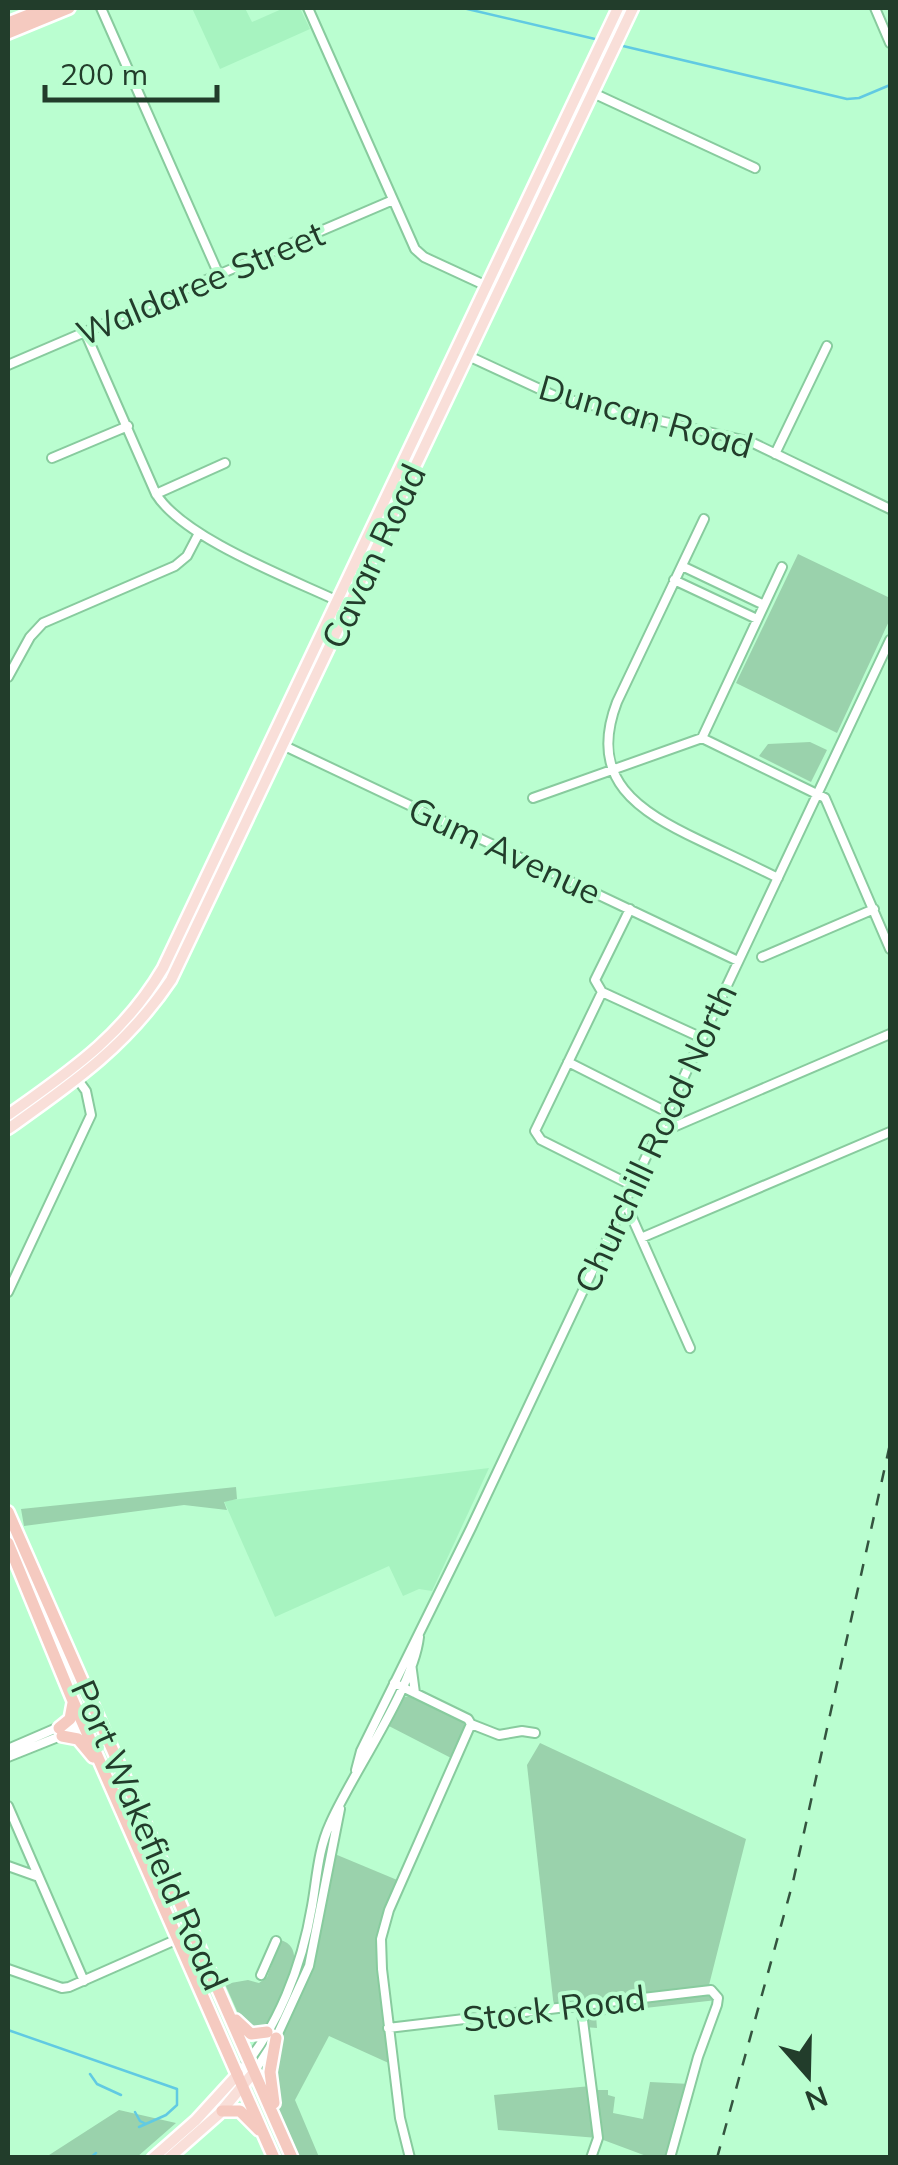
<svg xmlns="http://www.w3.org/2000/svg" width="898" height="2165" font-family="Mulish,sans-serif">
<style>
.built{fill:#a7f3c0}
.green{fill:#9ad2ac}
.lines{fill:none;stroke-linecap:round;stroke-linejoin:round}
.stream{stroke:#61cae2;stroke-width:2.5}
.minor-casing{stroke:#88cb9e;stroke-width:12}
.major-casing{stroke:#fff;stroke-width:15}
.highway-casing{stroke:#fff;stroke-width:16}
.minor{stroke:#fff;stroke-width:8}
.major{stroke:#f9dfd9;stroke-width:10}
.highway{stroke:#f5cac0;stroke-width:11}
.rail{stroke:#34543f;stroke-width:2.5;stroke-dasharray:12 12;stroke-linecap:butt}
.labels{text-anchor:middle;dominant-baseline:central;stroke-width:8;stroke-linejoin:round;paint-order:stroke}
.street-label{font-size:35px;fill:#223d2b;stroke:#bafed0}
</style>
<rect width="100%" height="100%" fill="#bafed0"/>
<!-- built -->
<path class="built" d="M 192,8 L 245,8 L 252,22 L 284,8 L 300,8 L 310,29 L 220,69 Z
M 489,1468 L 432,1591 L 419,1589 L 403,1596 L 389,1566 L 275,1617 L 224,1501 Z"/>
<!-- green -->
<path class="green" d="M 798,554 L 890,598 L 890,619 L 837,733 L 736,683 Z
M 810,742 L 827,750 L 811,782 L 759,756 L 768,744 Z
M 236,1487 L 237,1499 L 224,1502 L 227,1510 L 184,1505 L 24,1526 L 21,1509 Z
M 409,1696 L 463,1721 L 466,1729 L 453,1759 L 385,1724 L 401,1698 Z
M 540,1743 L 746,1839 L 708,1989 L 717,2000 L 645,2008 L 645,1997 L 631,2000 L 636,2012 L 596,2016 L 597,2028 L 584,2027 L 581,2005 L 554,2008 L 527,1765 Z
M 330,1852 L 402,1882 L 381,1939 L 393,2065 L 329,2036 L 295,2100 L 319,2157 L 299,2157 L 274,2102 L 276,2038 L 303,1983 Z
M 281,1940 C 313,1951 278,2000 269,2020 L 265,2025 L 253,2028 L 240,2018 L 225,1984 L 248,1980 L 259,1983 L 267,1977 Z
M 650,2082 L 690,2084 L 670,2157 L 649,2157 L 598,2138 L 498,2130 L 494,2095 L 591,2086 L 592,2090 L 608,2090 L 608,2095 L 615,2097 L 613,2113 L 643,2119 Z
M 119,2110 L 176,2123 L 137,2157 L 46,2157 Z"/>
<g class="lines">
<!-- stream -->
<path class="stream" d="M 463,8 L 595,39
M 623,46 L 847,99 L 859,98 L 890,85
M 8,2030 L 177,2089 L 177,2105 L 166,2115 L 139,2127
M 90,2074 L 97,2084 L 121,2095
M 135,2112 L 140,2121 L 146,2124
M 90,2158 L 96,2153"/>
<!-- minor casing -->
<g class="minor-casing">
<path id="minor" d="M 101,8 L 219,275
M 308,8 L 415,249 L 424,257 L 491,288
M 875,8 L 890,43
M 593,93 L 755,168
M 85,332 L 156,494 C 184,539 292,579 342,603
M 464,354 L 557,397 L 751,442 L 890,509
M 8,365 L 393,200
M 775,454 L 827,346
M 52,458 L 128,426
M 156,494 L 225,463
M 704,519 L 617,702 C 587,780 638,811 701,841 C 726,853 752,865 778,878
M 682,566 L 764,605
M 782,567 L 702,738 L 825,798 L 890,949
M 674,580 L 757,619
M 8,677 L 30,637 L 43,623 L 175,566 L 187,556 L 199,533
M 272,740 L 738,961
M 533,798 L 702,738
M 630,909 L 595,980 L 602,992 L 702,1038
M 762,957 L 874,909
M 602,992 L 535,1131 L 541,1140 L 633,1186
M 568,1062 L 667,1112
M 657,1134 L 890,1034
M 625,1202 L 690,1348
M 641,1238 L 890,1132
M 8,1292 L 91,1115 L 86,1091 L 71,1070
M 411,1663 L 415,1693
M 394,1683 L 468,1719 L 471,1724 L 389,1910 L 381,1939 L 382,1969 L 400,2118 L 410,2158
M 471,1724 L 499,1735 L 522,1731 L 535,1733
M 8,1749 L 59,1727
M 8,1757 L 68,1733 L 83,1722
M 356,1770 L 361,1751 L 471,1528 L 890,640
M 8,1806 L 84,1981
M 8,1866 L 36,1876
M 8,1969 L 62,1988 L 69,1987 L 180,1938
M 261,1975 L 276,1941
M 581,2005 L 598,2138 L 591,2158
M 388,2028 L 711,1990 L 718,1998 L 717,2005 L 698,2057 L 670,2158
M 254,2072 L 276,2038 L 309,1966 L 340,1809
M 238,2074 C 278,2028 302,1966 312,1906 C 317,1878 318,1850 330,1824 C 352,1773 413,1689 419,1637"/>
</g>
<!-- major casing -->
<g class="major-casing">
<path id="major" d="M 8,1115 C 70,1071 123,1036 163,968 L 618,8
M 8,1129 C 73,1083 126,1047 171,980 L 633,8
M 153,2158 L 195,2121 L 238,2074
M 169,2158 L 219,2114 L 254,2072"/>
</g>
<!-- highway casing -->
<g class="highway-casing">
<path id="highway" d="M 8,23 L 46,8
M 8,33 L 69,8
M 8,1512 L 292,2158
M 8,1543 L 73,1701 L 274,2158
M 59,1728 L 70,1719 L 73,1703
M 62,1736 L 78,1739 L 93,1757
M 236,2020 L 251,2034 L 267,2032
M 274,2103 L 270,2072 L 276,2038
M 222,2111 L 240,2111 L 259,2130"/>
</g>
<!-- minor -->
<use href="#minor" class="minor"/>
<!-- major -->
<use href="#major" class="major"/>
<!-- highway -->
<use href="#highway" class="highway"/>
<!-- rail -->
<path class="rail" d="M 717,2158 L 793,1882 L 890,1444"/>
</g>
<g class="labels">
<!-- street labels -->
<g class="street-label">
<text transform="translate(200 283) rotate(-23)">Waldaree Street</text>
<text transform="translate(646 416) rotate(16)">Duncan Road</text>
<text transform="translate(373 556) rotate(-65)">Cavan Road</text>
<text transform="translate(505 850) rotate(25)">Gum Avenue</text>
<text transform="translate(655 1138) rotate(-65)">Churchill Road North</text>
<text transform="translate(150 1835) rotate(66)">Port Wakefield Road</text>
<text transform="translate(554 2008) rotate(-7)">Stock Road</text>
</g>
</g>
<!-- border -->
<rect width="898" height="2165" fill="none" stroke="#223d2b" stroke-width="20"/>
<!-- north arrow -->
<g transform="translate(808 2075) rotate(160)" stroke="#bafed0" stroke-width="8" paint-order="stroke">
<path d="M0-8L18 38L0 25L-18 38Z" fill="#223d2b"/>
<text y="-15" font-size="28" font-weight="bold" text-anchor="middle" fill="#223d2b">N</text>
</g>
<!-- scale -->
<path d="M45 85v15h172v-15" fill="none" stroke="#223d2b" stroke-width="5"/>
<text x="60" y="85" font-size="30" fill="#223d2b" stroke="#bafed0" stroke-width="8" paint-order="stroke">200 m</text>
</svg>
